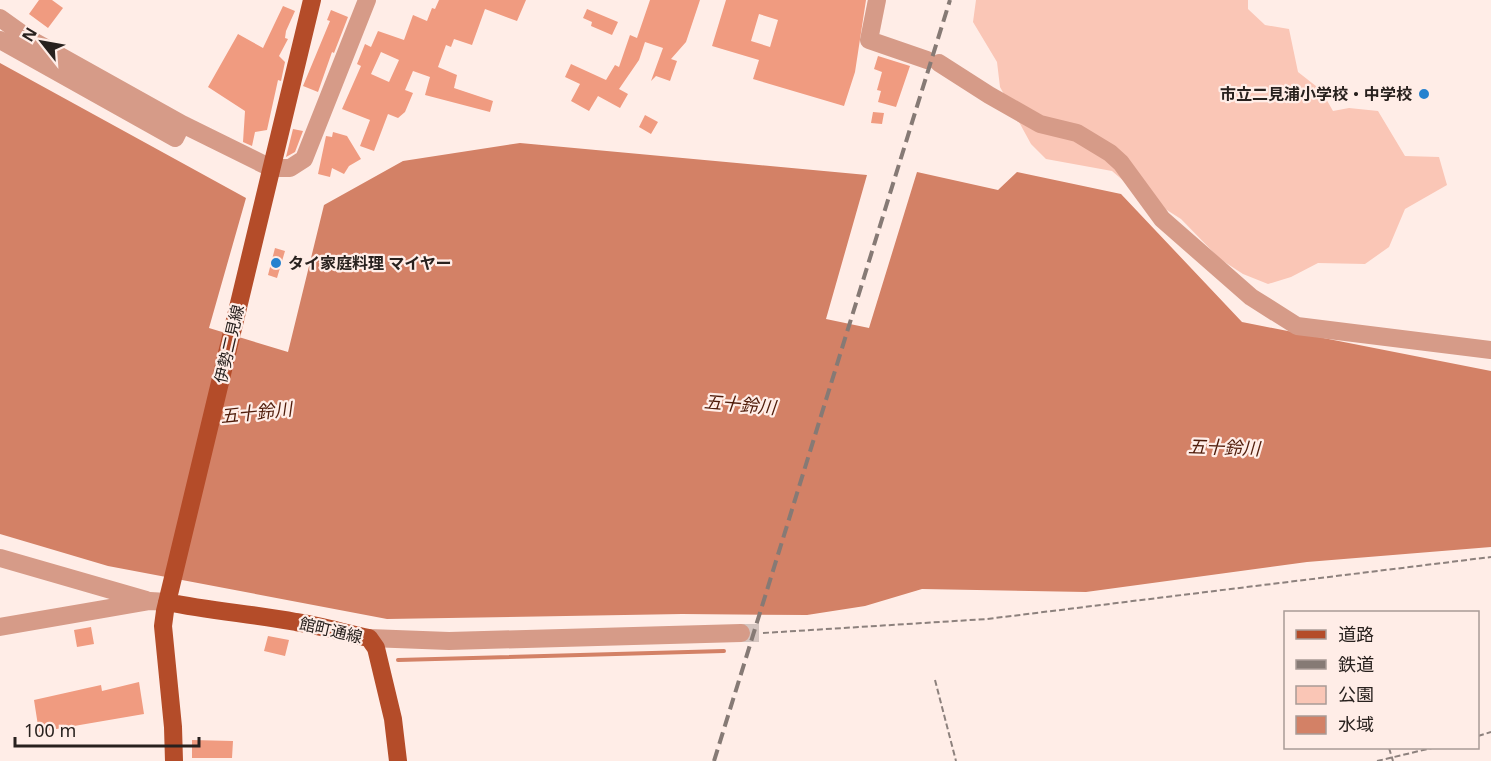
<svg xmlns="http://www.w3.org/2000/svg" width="1491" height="761" font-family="'Noto Sans','Noto Sans JP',sans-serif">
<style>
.green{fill:#fac6b6}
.water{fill:#d38166}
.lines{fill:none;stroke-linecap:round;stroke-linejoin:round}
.stream{stroke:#d38166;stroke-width:4}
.building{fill:#f09b80;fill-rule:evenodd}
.minor-tunnel{stroke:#d4c4bf;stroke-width:18;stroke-dasharray:18 9;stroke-linecap:butt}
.path{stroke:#8d817d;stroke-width:2;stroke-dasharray:6 3;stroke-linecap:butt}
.minor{stroke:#d69b88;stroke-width:18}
.major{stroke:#b44c29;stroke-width:18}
.rail{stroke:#867a75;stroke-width:4;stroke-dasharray:12 6;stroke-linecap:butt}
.poi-dot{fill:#2682cf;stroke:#ffede7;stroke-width:2}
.labels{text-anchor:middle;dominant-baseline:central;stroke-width:4.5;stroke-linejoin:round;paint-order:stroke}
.poi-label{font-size:16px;font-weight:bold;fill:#28211e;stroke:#ffede7;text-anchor:end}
.street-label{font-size:16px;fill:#28211e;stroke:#ffede7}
.water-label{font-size:18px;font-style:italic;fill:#501c0a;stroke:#ffede7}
</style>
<rect width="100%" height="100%" fill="#ffede7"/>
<!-- green -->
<path class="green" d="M 976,0 L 1248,0 L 1248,9 L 1265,25 L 1289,29 L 1298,72 L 1321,90 L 1333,111 L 1349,108 L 1378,111 L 1405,156 L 1439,157 L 1447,185 L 1405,209 L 1389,247 L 1365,264 L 1318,263 L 1291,277 L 1268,284 L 1243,274 L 1220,259 L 1181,219 L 1132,188 L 1112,171 L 1046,159 L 1031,144 L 1000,87 L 997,62 L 973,22 Z"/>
<!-- water -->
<path class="water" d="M 0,63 L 246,198 L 209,328 L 288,352 L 324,205 L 403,161 L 520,143 L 867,175 L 826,319 L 869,328 L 917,172 L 998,190 L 1017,172 L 1121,194 L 1242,322 L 1491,371 L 1491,547 L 1307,562 L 1086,592 L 922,589 L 865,606 L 807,615 L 682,614 L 387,619 L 108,566 L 0,534 Z"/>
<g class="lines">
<!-- stream -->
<path class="stream" d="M 398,660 L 724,651"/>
</g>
<!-- building -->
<path class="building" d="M 39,0 L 52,0 L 63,8 L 48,28 L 29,14 Z
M 439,0 L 526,0 L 517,21 L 485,9 L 472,45 L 454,39 L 451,47 L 446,45 L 438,67 L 457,75 L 454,88 L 493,101 L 490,112 L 425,95 L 430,77 L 413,71 L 405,90 L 413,93 L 405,112 L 398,118 L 388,114 L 374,151 L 360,146 L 370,120 L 342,109 L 361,66 L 357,64 L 365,44 L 371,47 L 378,31 L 404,40 L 413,15 L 427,21 L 432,8 L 435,9 ZM 381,52 L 399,60 L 389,82 L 371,74 Z
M 650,0 L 700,0 L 686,42 L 671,59 L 677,61 L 670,81 L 656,76 L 651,81 L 663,48 L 645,42 L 639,60 L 619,89 L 628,94 L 620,108 L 598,96 L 589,111 L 571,101 L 580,84 L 565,77 L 571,64 L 606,80 L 615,65 L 619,67 L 630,35 L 637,38 Z
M 726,0 L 866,0 L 855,72 L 844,106 L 753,79 L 759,60 L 712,46 ZM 759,14 L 778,20 L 770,47 L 751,41 Z
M 283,6 L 295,11 L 286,31 L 285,38 L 288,39 L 279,56 L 285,62 L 281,81 L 278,80 L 267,130 L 255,132 L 252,146 L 243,142 L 245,111 L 208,87 L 238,34 L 263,48 Z
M 587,9 L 618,22 L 612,35 L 591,26 L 592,22 L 583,18 Z
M 331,10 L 348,17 L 334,53 L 332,52 L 318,92 L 303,86 L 330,21 L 327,20 Z
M 878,56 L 910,66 L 896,107 L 878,102 L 881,91 L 877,90 L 882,72 L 874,69 Z
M 873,112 L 884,113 L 882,124 L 871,123 Z
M 645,115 L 658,122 L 651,134 L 639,127 Z
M 293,129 L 303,131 L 295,152 L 286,157 Z
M 333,132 L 347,136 L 361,159 L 349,166 L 344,174 L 332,168 L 330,177 L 318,174 L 326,136 L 332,137 Z
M 275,248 L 285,251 L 277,278 L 268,275 Z
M 91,627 L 94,644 L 77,647 L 74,630 Z
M 268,636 L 289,640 L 285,656 L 264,651 Z
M 139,682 L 144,714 L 39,732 L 34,700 L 101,685 L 102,691 Z
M 192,740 L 233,741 L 232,758 L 192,758 Z"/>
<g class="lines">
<!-- minor-tunnel -->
<path class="minor-tunnel" d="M 741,633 L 763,633"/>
<!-- path -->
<path class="path" d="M 763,633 L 987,619 L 1491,557
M 935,680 L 956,761
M 1478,736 L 1491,732
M 1389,748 L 1393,761
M 1377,761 L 1432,748"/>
<!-- minor -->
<path class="minor" d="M 877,0 L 869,40 L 927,60
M 0,18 L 28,38 L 182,124
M 0,40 L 175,138 L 182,124 L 271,168 L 290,168 L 304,159 L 367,0
M 939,63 L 989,95 L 1040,124 L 1077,133 L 1110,153 L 1121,163 L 1162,219 L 1251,297 L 1297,326 L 1491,350
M 0,558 L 146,600
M 0,627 L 150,601 L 167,602
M 369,638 L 449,641 L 741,633"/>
<!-- major -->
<path class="major" d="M 167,602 C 210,611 253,614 296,622 C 321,626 345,633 369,638 L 376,648 L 393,719 L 398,761
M 174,761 L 173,727 L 163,626 L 165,611 L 312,0"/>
<!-- rail -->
<path class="rail" d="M 714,761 L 950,0"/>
</g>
<!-- markers -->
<g class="poi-dot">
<circle cx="1424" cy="94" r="6"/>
<circle cx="276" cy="263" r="6"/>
</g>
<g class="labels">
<!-- poi labels -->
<g class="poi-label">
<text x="1412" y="94">市立二見浦小学校・中学校</text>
<text x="288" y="263" text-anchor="start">タイ家庭料理 マイヤー</text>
</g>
<!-- street labels -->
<g class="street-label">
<text transform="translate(229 344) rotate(-77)">伊勢二見線</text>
<text transform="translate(331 630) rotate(13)">館町通線</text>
</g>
<!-- water labels -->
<g class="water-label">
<text transform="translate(740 404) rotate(5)">五十鈴川</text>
<text transform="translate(256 412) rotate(-6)">五十鈴川</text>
<text transform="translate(1224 447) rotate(2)">五十鈴川</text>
</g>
</g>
<!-- legend -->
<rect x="1284" y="611" width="195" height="138" fill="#ffede7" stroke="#a99b97" stroke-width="1.5"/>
<rect x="1296" y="630" width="30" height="9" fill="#b44c29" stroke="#a99b97" stroke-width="1.5"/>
<text x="1338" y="641" font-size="18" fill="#28211e">道路</text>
<rect x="1296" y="660" width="30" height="9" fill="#867a75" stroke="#a99b97" stroke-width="1.5"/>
<text x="1338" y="671" font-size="18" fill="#28211e">鉄道</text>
<rect x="1296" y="686" width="30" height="18" fill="#fac6b6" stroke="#a99b97" stroke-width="1.5"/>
<text x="1338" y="701" font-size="18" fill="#28211e">公園</text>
<rect x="1296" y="716" width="30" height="18" fill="#d38166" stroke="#a99b97" stroke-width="1.5"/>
<text x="1338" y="731" font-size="18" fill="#28211e">水域</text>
<!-- north arrow -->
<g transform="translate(42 42) rotate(301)" stroke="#ffede7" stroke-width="4.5" paint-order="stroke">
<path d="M0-4.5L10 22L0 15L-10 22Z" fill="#28211e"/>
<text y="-9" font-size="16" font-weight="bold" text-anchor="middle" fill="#28211e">N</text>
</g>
<!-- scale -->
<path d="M15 737v9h184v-9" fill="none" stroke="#28211e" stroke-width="3"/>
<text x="24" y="737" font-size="18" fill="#28211e" stroke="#ffede7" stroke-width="4.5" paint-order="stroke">100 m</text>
</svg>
